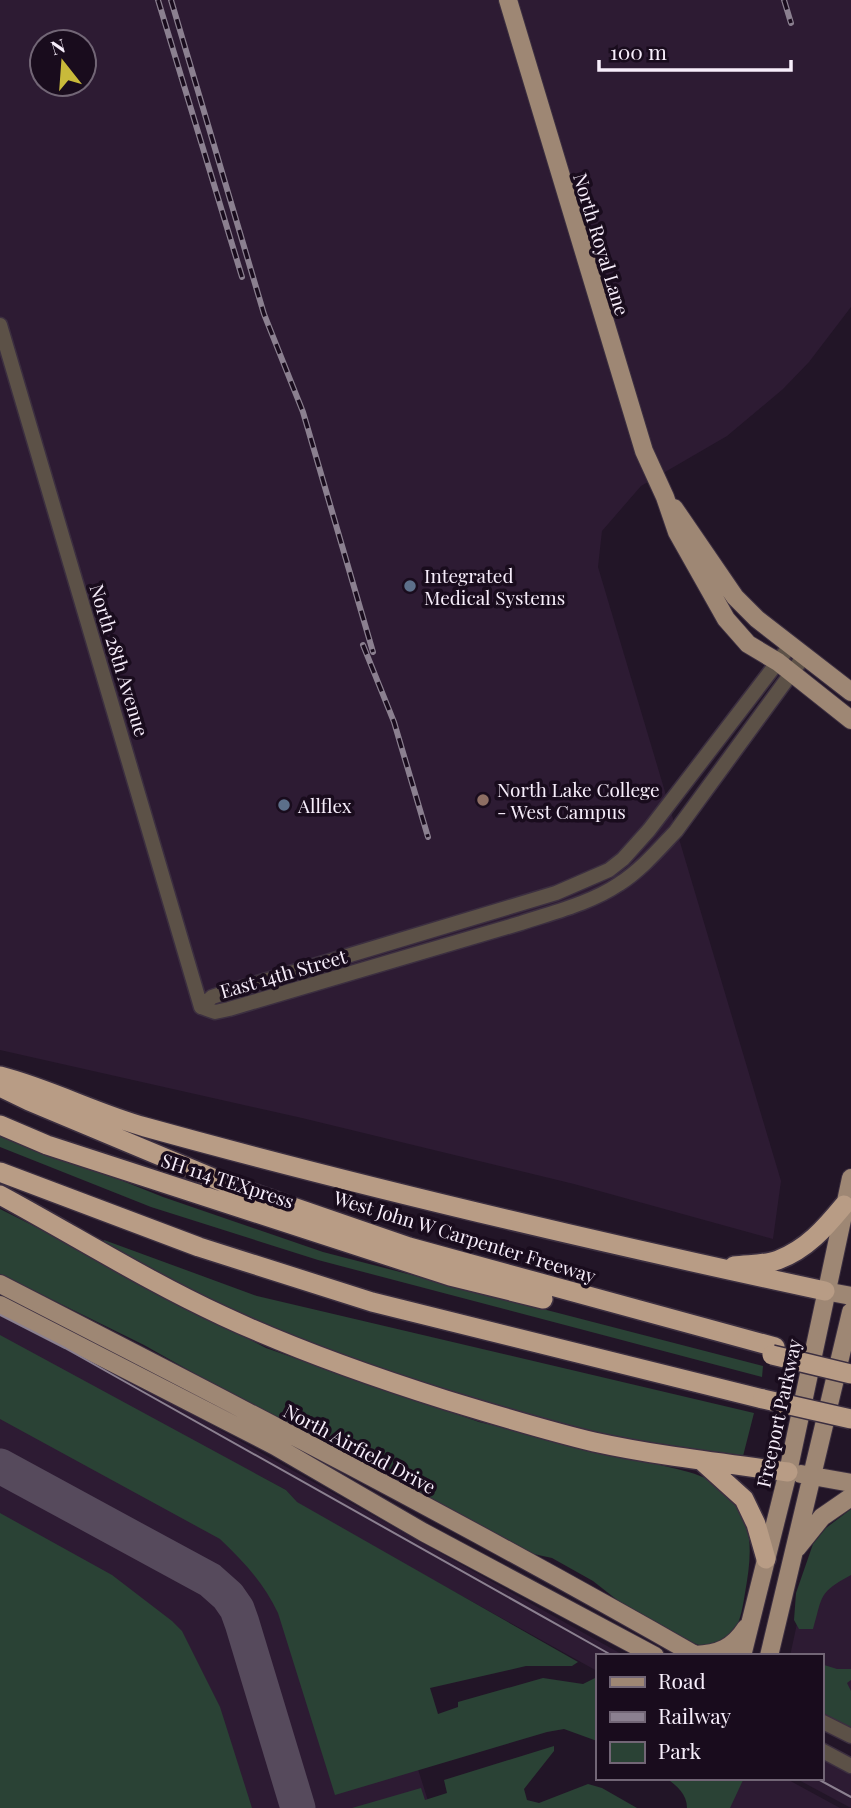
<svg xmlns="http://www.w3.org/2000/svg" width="851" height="1808" font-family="'Playfair Display',serif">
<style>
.built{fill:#2d1b33;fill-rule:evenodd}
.green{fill:#2a4235}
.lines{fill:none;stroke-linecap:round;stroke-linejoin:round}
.taxiway{stroke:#564a5c;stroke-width:35}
.minor-casing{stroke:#3c2f40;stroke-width:17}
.major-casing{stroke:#3c2f40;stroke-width:20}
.highway-casing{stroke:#3c2f40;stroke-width:22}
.minor{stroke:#5c5147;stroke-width:14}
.major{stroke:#9e8774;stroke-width:18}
.highway{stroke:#b89c85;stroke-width:19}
.tram{stroke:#8b8090;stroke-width:2}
.rail-casing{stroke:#8b8090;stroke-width:6}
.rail{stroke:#190c1d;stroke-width:3.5;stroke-dasharray:10;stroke-linecap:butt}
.highway-bridge-casing{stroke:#3c2f40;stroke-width:22;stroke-linecap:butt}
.highway-bridge{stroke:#b89c85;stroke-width:19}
.service-dot{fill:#5c6f8a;stroke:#190c1d;stroke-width:2.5}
.education-dot{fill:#8d6e63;stroke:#190c1d;stroke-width:2.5}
.labels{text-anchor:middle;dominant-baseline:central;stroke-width:7;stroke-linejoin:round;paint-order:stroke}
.street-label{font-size:19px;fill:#f7eefb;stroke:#190c1d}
.poi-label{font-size:19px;fill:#f7eefb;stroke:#190c1d;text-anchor:start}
</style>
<rect width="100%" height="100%" fill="#221527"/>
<!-- built -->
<path class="built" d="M 0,0 L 851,0 L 851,307 L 809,362 L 783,389 L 727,436 L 641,486 L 602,531 L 598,567 L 781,1181 L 773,1239 L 574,1184 L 302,1118 L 0,1050 ZM 42,42 L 84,42 L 84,84 L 42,84 Z
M 0,1310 L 57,1339 L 625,1656 L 597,1656 L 597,1671 L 352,1535 L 296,1502 L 286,1490 L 0,1339 Z
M 0,1344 L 112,1405 L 411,1747 L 429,1804 L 428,1808 L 0,1808 Z
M 851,1518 L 851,1722 L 821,1706 L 821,1656 L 790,1656 L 812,1554 Z
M 821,1759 L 851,1774 L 851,1808 L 795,1778 L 821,1778 Z
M 741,1778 L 785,1778 L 840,1808 L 725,1808 Z"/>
<!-- green -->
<path class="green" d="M 0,1132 L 163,1197 L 323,1252 L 763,1366 L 762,1377 L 318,1260 L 151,1207 L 0,1147 Z
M 0,1209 L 56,1237 L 266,1348 L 479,1422 L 677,1469 C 692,1473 709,1477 721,1488 C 756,1516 752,1554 745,1593 C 743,1605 741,1619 735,1630 C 731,1638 717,1644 709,1649 L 691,1642 L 621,1603 L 593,1581 L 552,1558 L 529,1553 L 261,1411 L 144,1345 L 0,1274 Z
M 104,1240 L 257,1296 L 754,1413 L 742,1460 L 648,1445 L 549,1423 L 430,1387 L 275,1333 L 101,1245 Z
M 0,1335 L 286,1490 L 297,1502 L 578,1662 L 572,1666 L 526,1666 L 430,1688 L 438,1714 L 458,1707 L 458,1702 L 543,1678 L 583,1684 L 597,1677 L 597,1741 L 564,1729 L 547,1732 L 335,1795 L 278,1613 C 264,1583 244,1562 220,1539 L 0,1419 Z
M 851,1509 L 851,1575 C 818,1593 823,1595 813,1629 L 799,1629 L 794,1620 L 796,1593 L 813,1544 L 826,1528 Z
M 0,1513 L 112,1575 L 172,1621 L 182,1631 L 220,1707 L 252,1808 L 0,1808 Z
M 821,1664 L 837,1669 L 851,1669 L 851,1680 L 847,1683 L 851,1691 L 851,1729 L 821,1712 Z
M 554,1746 L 554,1751 L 524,1789 L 527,1800 L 539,1803 L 588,1784 L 602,1788 L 637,1808 L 352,1808 L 421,1788 L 425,1800 L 447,1793 L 444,1780 Z
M 666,1778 L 744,1778 L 730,1808 L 687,1808 C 687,1794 677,1786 666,1778 Z"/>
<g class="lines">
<!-- taxiway -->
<path class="taxiway" d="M 0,1466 L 210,1580 L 228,1596 L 237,1609 L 242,1623 L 298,1808"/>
<!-- minor casing -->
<g class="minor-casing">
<path id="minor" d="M 0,325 L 201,1007
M 201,1007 L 215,1012 L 229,1009 L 521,923 C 554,912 591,903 619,884 C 641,870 658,850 676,831 L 804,656
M 201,1007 L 212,997 L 224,993 L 556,893 L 609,870 L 623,859 L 649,830 L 790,646
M 821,1721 L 851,1736
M 821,1750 L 851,1766"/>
</g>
<!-- major casing -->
<g class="major-casing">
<path id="major" d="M 508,0 L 644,451 L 665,497 L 677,532 L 726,619 L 748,644 L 778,662 L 851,720
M 674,508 L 735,597 L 757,619 L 851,692
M 0,1284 C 234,1404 468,1525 697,1656
M 825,1291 L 851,1296
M 0,1305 L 275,1446 L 423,1532 L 655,1656
M 801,1474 L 851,1483
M 797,1548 L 822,1517 L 851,1497
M 695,1655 C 719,1654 733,1648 746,1628
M 742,1656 L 788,1472 L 851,1178
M 769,1656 L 851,1312"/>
</g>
<!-- highway casing -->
<g class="highway-casing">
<path id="highway" d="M 0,1076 C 50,1089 95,1113 145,1127 C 369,1189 597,1242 825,1291
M 0,1087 L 29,1101 L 232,1186 L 409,1247 L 775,1347
M 0,1125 L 47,1145 L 450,1276 L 543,1299
M 0,1172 L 199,1247 L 372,1302 L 763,1399
M 0,1195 C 74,1235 147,1281 223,1316 C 296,1350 370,1376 446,1400 C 495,1415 544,1430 594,1442 C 658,1456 723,1463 788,1472
M 734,1266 C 748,1264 765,1265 778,1260 C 807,1249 825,1228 844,1205
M 703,1462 L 744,1499 L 756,1524 L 766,1559"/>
</g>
<!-- minor -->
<use href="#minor" class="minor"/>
<!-- major -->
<use href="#major" class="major"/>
<!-- highway -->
<use href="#highway" class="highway"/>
<!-- tram -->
<path class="tram" d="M 0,1315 L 65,1348 L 613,1656
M 816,1778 L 851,1797"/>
<!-- rail casing -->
<g class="rail-casing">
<path id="rail" d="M 158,0 L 242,277
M 171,0 L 264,314 L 303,412 L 373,652
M 784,0 L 791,23
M 363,645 L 394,722 L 428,837"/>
</g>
<!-- rail -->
<use href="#rail" class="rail"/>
<!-- highway-bridge casing -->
<g class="highway-bridge-casing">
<path id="highway-bridge" d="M 772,1355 L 851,1374
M 763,1399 L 851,1419"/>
</g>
<!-- highway-bridge -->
<use href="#highway-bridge" class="highway-bridge"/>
</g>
<!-- markers -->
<g class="service-dot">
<circle cx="410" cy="586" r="7"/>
<circle cx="284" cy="805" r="7"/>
</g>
<circle class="education-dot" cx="483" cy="800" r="7"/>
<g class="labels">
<!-- street labels -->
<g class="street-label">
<text transform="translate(602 244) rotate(73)">North Royal Lane</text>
<text transform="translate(120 660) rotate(73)">North 28th Avenue</text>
<text transform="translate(283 973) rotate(-16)">East 14th Street</text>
<text transform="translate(228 1180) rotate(18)">SH 114 TEXpress</text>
<text transform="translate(465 1236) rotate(17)">West John W Carpenter Freeway</text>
<text transform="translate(778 1413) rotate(-78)">Freeport Parkway</text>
<text transform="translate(360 1448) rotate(28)">North Airfield Drive</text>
</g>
<!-- poi labels -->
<g class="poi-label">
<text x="424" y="575">Integrated<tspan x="424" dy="22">Medical Systems</tspan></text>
<text x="497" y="789">North Lake College<tspan x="497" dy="22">- West Campus</tspan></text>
<text x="298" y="805">Allflex</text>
</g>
</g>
<!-- legend -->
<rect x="596" y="1654" width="228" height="126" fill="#190c1d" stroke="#726676" stroke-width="2"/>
<rect x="610" y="1677" width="35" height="10" fill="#9e8774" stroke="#726676" stroke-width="2"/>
<text x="658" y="1689" font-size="21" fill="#f7eefb">Road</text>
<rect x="610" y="1712" width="35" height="10" fill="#8b8090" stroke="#726676" stroke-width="2"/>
<text x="658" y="1724" font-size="21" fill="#f7eefb">Railway</text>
<rect x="610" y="1742" width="35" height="21" fill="#2a4235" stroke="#726676" stroke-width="2"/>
<text x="658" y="1759" font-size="21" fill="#f7eefb">Park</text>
<!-- north arrow -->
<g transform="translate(63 63) rotate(343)"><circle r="33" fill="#190c1d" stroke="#726676" stroke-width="2"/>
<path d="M0-5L12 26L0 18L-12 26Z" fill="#c9ba3a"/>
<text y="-10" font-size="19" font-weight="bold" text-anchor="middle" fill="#f7eefb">N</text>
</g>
<!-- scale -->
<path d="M599 60v10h192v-10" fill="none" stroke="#f7eefb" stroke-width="3.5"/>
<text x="610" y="60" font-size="21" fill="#f7eefb" stroke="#190c1d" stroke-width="5" paint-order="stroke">100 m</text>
</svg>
